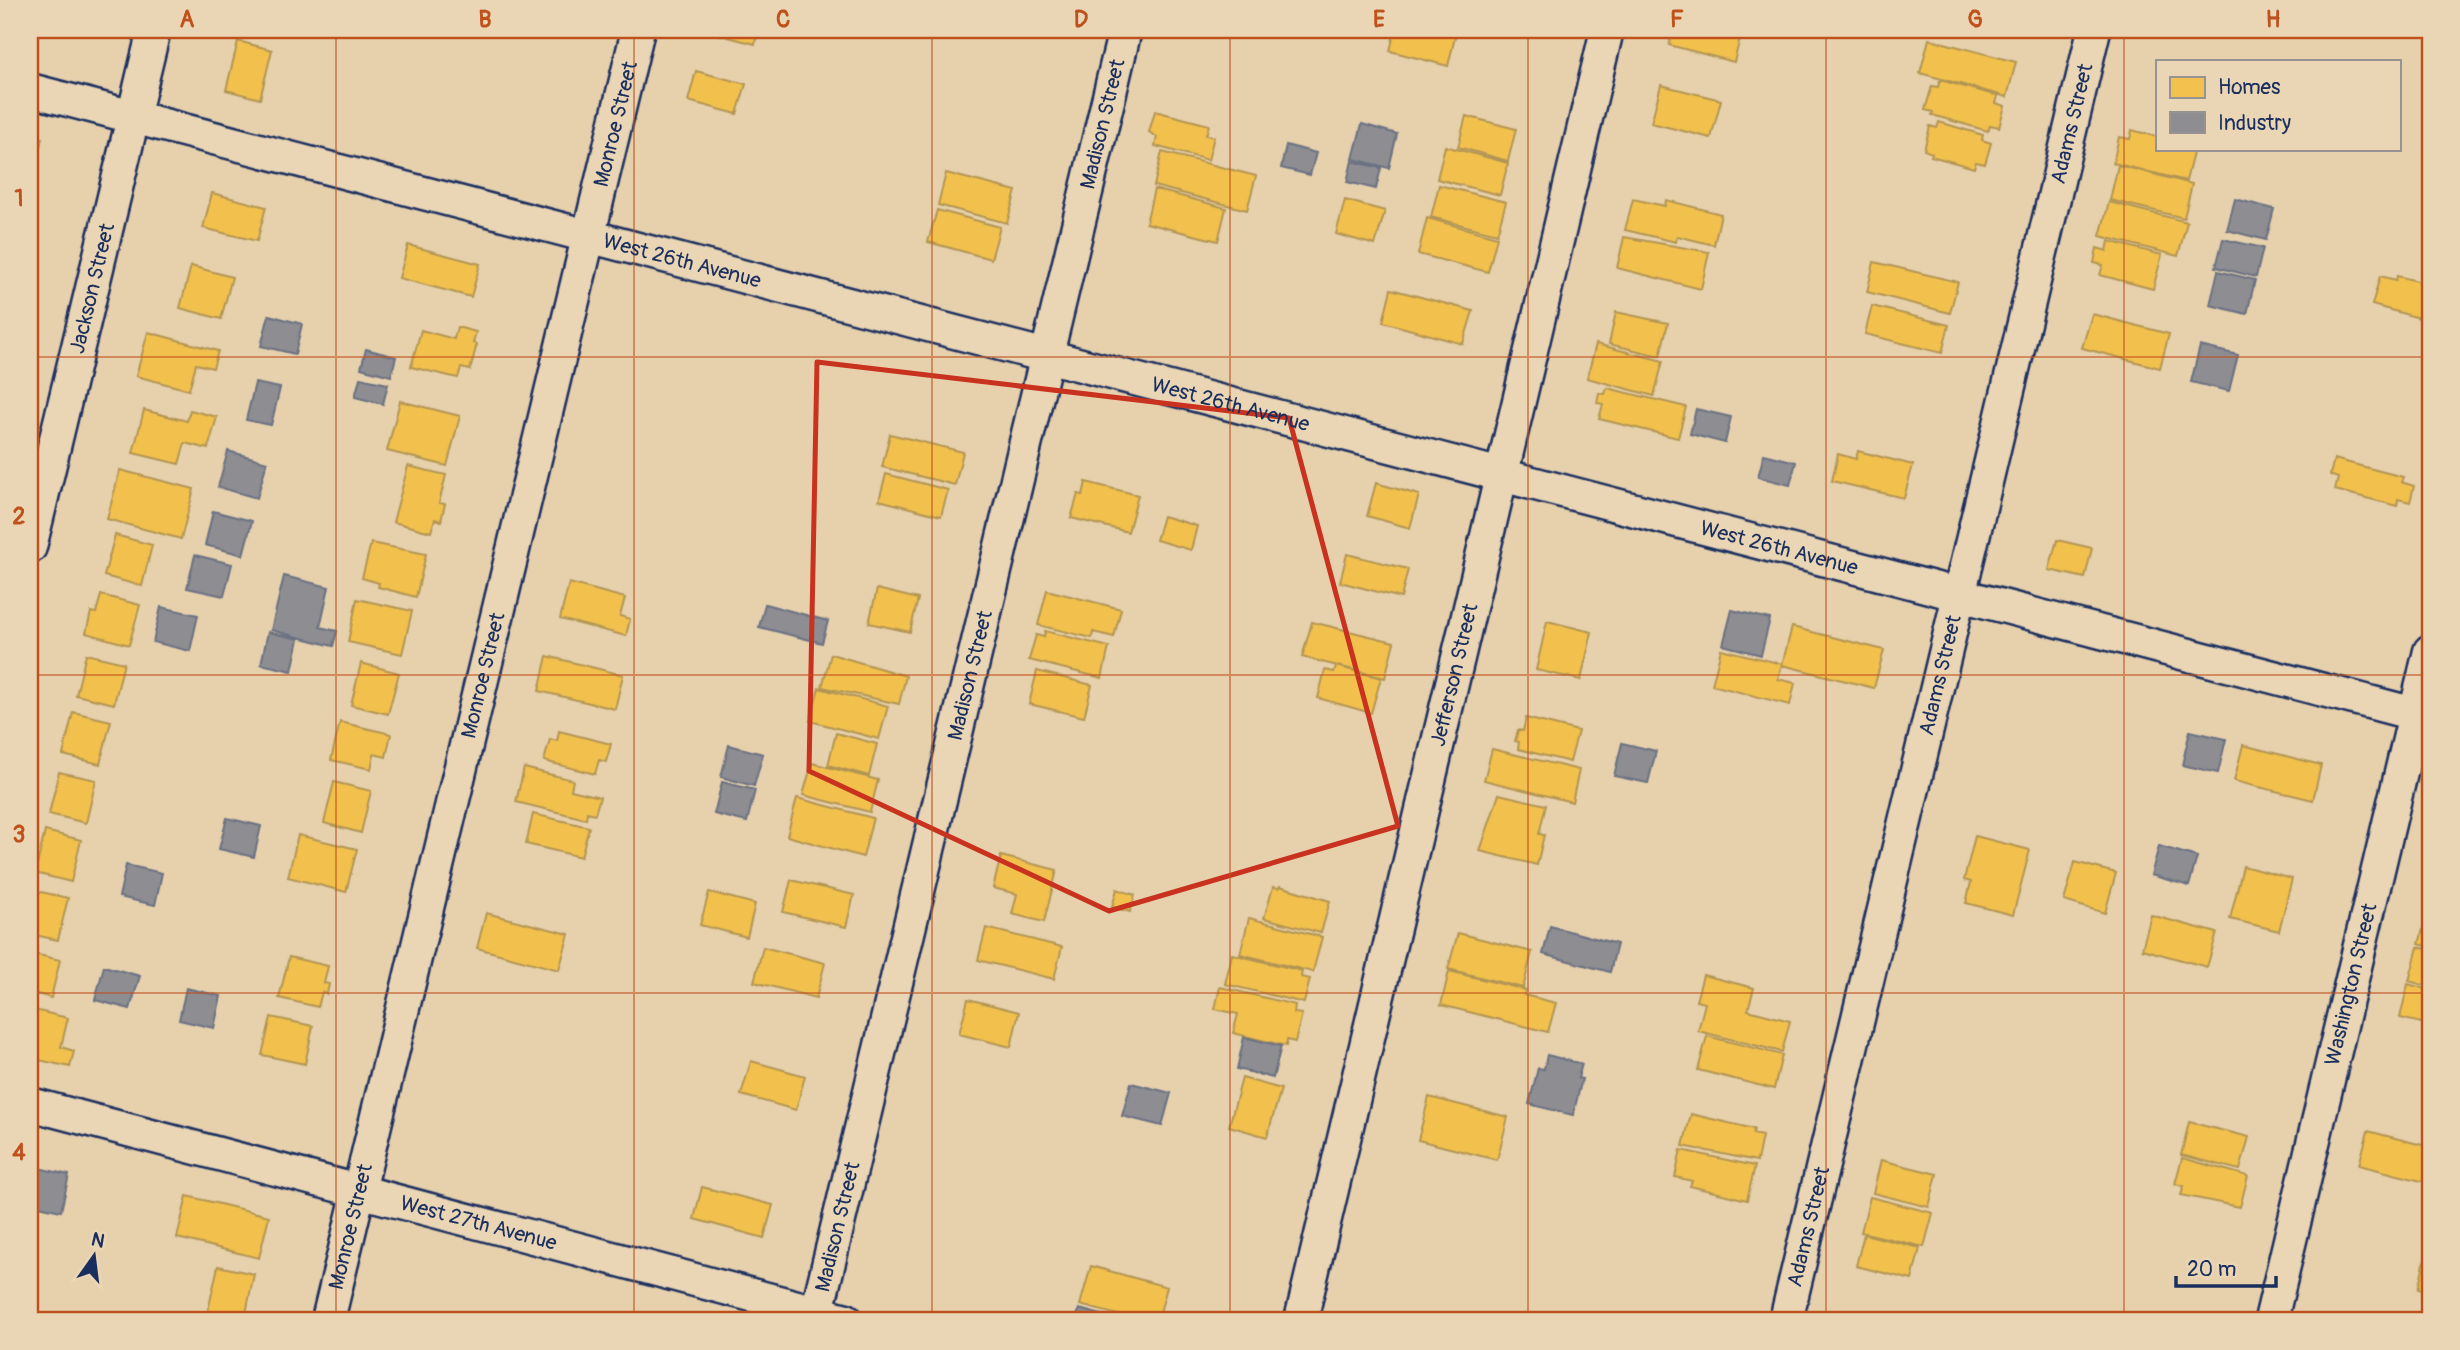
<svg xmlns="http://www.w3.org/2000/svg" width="2460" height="1350" font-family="Pangolin,sans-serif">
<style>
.homes{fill:#f2c14e;stroke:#b29553;stroke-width:2}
.industry{fill:#8d8d92;stroke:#6b7182;stroke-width:2}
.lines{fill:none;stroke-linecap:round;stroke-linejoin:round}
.street-casing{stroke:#1b2f5e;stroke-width:37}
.street{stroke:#ead6b5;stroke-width:32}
.marked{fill:none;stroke:#c8321e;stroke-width:5;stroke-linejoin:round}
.grid{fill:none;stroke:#bf511c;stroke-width:2;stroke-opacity:0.55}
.labels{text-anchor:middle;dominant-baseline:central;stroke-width:7;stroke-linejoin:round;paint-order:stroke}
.street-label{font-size:21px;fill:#1b2f5e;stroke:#ead6b5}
.neatline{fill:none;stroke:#bf511c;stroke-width:2.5}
.grid-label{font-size:23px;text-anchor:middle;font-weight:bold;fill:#bf511c}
</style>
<rect width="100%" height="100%" fill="#e7d1ad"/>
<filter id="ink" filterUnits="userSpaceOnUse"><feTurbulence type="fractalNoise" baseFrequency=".0143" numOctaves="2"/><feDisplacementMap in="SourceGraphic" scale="14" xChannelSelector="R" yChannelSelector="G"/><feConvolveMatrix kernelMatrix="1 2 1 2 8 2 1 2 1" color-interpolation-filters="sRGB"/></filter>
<g filter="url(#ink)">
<!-- homes -->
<path class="homes" d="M 701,30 L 758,30 L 755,44 Z
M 1395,30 L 1442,30 L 1456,33 L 1448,66 L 1390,51 Z
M 1673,30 L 1742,30 L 1734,62 L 1669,45 Z
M 1929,39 L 2016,62 L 2007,97 L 1920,73 Z
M 238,41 L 272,50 L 260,99 L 226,90 Z
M 696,71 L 746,84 L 737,114 L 688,101 Z
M 1940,80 L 1998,96 L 1996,103 L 2005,106 L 1999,127 L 1990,125 L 1988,131 L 1932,115 L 1933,112 L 1925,110 L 1932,86 L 1938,87 Z
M 1661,85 L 1721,100 L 1711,138 L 1651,123 Z
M 1155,111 L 1209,125 L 1206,135 L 1214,137 L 1208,160 L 1155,146 L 1157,137 L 1149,132 Z
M 1466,116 L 1516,129 L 1508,161 L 1458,147 Z
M 1939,122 L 1983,135 L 1982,140 L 1991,143 L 1985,164 L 1976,162 L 1974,168 L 1931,156 L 1932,153 L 1924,150 L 1930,126 L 1937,128 Z
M 2132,130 L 2157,137 L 2157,149 L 2194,149 L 2186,181 L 2113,163 L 2119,137 L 2130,139 Z
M 30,135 L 42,138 L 30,186 Z
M 1445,146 L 1508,163 L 1500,195 L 1437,179 Z
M 1162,152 L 1256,176 L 1247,210 L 1154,186 Z
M 2118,165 L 2192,184 L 2184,218 L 2110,200 Z
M 946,173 L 1016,191 L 1007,223 L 938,205 Z
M 1439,185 L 1506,202 L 1497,234 L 1431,217 Z
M 1154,189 L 1226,208 L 1218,241 L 1146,223 Z
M 212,193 L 266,207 L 257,241 L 203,228 Z
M 1633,199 L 1665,206 L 1666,200 L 1721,214 L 1714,245 L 1677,236 L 1676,242 L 1625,230 Z
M 1345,200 L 1385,211 L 1375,245 L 1336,234 Z
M 2109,202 L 2187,222 L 2178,256 L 2100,236 Z
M 937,210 L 1000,227 L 991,259 L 928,242 Z
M 1427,218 L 1497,237 L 1488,272 L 1418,254 Z
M 1624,237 L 1709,252 L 1701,289 L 1617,268 Z
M 2109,241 L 2162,255 L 2153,289 L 2100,275 L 2103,265 L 2094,263 L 2097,248 L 2107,251 Z
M 408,245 L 480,264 L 471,297 L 399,278 Z
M 1874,262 L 1958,282 L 1950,313 L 1867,292 Z
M 191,266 L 232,277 L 221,319 L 180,308 Z
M 2380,276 L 2396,280 L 2397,276 L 2430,284 L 2430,321 L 2372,305 Z
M 1391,289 L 1473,311 L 1463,344 L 1383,322 Z
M 1872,306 L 1949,325 L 1942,353 L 1865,334 Z
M 1616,312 L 1668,323 L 1660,356 L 1609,344 Z
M 2092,314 L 2169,334 L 2160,368 L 2082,348 Z
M 457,327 L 476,332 L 473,343 L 477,344 L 470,370 L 461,368 L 458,378 L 411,367 L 421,330 L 454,339 Z
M 148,332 L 218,351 L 213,368 L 196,364 L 189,390 L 136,376 Z
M 1596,344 L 1663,361 L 1654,396 L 1587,378 Z
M 1607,388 L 1686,407 L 1678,438 L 1599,419 L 1603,404 L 1597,403 L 1599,393 L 1605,394 Z
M 400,401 L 460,416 L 447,466 L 387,451 Z
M 144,410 L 187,421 L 190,410 L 217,417 L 208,449 L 185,443 L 179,464 L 133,453 Z
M 890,434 L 963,452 L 955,485 L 882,467 Z
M 1858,451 L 1913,465 L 1904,498 L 1832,481 L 1838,454 L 1856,459 Z
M 2334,459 L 2403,477 L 2401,482 L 2414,486 L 2410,502 L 2398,499 L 2397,506 L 2335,490 L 2338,478 L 2330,475 Z
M 408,466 L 446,475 L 439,503 L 445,504 L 441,521 L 435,519 L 431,532 L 393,522 Z
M 120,470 L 194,489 L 181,539 L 107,519 Z
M 886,474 L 948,490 L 941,516 L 879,500 Z
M 1086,482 L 1138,495 L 1128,532 L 1071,518 L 1078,494 L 1083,495 Z
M 1376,483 L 1419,495 L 1410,528 L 1367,516 Z
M 1163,516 L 1197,526 L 1191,550 L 1156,540 Z
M 115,535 L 152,545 L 142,586 L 104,576 Z
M 2057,540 L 2092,548 L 2085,578 L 2049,570 Z
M 371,543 L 426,554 L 416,597 L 378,587 L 379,583 L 362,578 Z
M 1347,554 L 1408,569 L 1401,598 L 1340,582 Z
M 569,583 L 625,598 L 620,616 L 630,619 L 626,636 L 560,619 Z
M 877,589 L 918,599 L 910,632 L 869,623 Z
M 1047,590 L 1121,609 L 1114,637 L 1093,632 L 1092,638 L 1038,625 Z
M 101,595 L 140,605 L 129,645 L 86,633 L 91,612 L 96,613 Z
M 357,599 L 412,611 L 402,654 L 348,642 Z
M 1547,621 L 1592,632 L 1581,680 L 1536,670 Z
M 1312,622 L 1394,642 L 1385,678 L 1302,657 Z
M 1792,627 L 1884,650 L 1874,688 L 1782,665 Z
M 1045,631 L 1109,647 L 1102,678 L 1029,660 L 1036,635 L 1044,637 Z
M 1721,649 L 1782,664 L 1778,679 L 1795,683 L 1790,705 L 1712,685 Z
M 86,654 L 124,663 L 114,704 L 76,695 Z
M 831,654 L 906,676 L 899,704 L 822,687 Z
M 547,656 L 623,675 L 615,709 L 539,691 Z
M 361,663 L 399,673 L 388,714 L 351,705 Z
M 1336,666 L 1381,678 L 1371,713 L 1318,698 L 1325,670 L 1334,672 Z
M 1037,671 L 1092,685 L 1084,717 L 1029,704 Z
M 819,688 L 888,706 L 879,739 L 810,721 Z
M 73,712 L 111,721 L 100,764 L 63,755 Z
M 1526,718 L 1578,731 L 1570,762 L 1518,749 L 1519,742 L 1515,741 L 1518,730 L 1523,731 Z
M 340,722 L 391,734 L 386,757 L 374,754 L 371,769 L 331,760 Z
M 559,731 L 611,744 L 606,762 L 599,760 L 595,774 L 544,761 L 550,739 L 557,741 Z
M 836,733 L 877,744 L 869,776 L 828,765 Z
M 2243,745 L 2321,765 L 2313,800 L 2234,781 Z
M 1492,749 L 1579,770 L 1572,802 L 1484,780 Z
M 812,763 L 878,780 L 870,812 L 803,795 Z
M 524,768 L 573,780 L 571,790 L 600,797 L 595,814 L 587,812 L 586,819 L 516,802 Z
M 59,772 L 96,780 L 86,823 L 49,814 Z
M 334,782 L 371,791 L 361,833 L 324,823 Z
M 1499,794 L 1546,805 L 1539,834 L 1544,835 L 1537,865 L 1480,851 Z
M 797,798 L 873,818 L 863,857 L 787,836 Z
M 533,814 L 589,827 L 581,857 L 526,844 Z
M 45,831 L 81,840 L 71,882 L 35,873 Z
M 298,835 L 357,849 L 346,892 L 288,877 Z
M 1975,836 L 2030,850 L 2013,915 L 1966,903 L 1971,882 L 1964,880 Z
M 1001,856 L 1057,870 L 1044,922 L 1012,914 L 1017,894 L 993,888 Z
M 2075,862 L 2116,873 L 2105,913 L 2064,901 Z
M 2243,866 L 2292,879 L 2279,931 L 2230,919 Z
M 791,880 L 854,895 L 846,927 L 783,912 Z
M 1280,886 L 1330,901 L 1321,933 L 1264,918 L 1273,887 L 1279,888 Z
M 1117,889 L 1135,895 L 1130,912 L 1112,907 Z
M 32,890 L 68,898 L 58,940 L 30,934 Z
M 709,892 L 755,904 L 747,937 L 700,925 Z
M 2428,910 L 2430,911 L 2430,947 L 2419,944 Z
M 486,913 L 569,934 L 559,970 L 477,948 Z
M 2151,915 L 2217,933 L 2207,967 L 2142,949 Z
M 1249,918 L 1322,937 L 1313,972 L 1240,954 Z
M 986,928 L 1062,947 L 1054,979 L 978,960 Z
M 1458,933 L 1532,952 L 1523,988 L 1448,969 Z
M 763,947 L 825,963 L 816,998 L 754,982 Z
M 2418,947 L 2430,950 L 2430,987 L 2409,981 Z
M 30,953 L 60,960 L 51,998 L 30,992 Z
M 1232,954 L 1302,971 L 1301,977 L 1310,979 L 1304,1003 L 1225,984 Z
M 289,957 L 328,966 L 324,983 L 329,984 L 327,994 L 322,992 L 318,1007 L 279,998 Z
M 1449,971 L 1526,990 L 1524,995 L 1556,1003 L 1548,1032 L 1441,1005 Z
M 1703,975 L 1754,988 L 1748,1010 L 1790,1021 L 1782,1052 L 1698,1031 L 1705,1003 L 1696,1001 Z
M 2408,984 L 2430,990 L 2430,1025 L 2400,1018 Z
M 1220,987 L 1295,1005 L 1294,1013 L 1302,1014 L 1295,1042 L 1287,1040 L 1286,1046 L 1233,1033 L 1238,1014 L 1215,1009 Z
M 968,999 L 1019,1012 L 1011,1047 L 959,1034 Z
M 30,1009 L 68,1018 L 61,1047 L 74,1051 L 70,1067 L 30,1058 Z
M 271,1017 L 313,1026 L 305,1064 L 262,1055 Z
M 1707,1036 L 1782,1055 L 1774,1089 L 1698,1070 Z
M 751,1061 L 805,1076 L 796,1110 L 741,1095 Z
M 1242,1078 L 1281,1089 L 1267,1137 L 1229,1126 Z
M 1429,1097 L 1508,1117 L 1497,1160 L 1418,1140 Z
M 1691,1114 L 1754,1129 L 1753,1134 L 1762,1136 L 1757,1161 L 1683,1146 Z
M 2189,1122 L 2249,1137 L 2240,1170 L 2181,1155 Z
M 2368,1131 L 2430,1147 L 2429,1183 L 2359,1165 Z
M 1681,1150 L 1755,1166 L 1747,1200 L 1690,1186 L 1692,1181 L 1675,1177 Z
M 2182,1158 L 2248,1176 L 2240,1207 L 2181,1195 L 2184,1186 L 2175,1184 Z
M 1881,1160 L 1937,1174 L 1929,1207 L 1873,1193 Z
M 702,1187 L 773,1205 L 764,1238 L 694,1219 Z
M 187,1196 L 269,1216 L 259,1258 L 177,1238 Z
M 1870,1197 L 1933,1213 L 1924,1247 L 1861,1232 Z
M 1864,1234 L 1920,1248 L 1912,1280 L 1856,1266 Z
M 2430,1238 L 2430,1292 L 2418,1289 Z
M 218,1266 L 254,1274 L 245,1318 L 208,1311 Z
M 1091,1266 L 1167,1287 L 1158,1320 L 1137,1320 L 1080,1305 Z"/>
<!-- industry -->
<path class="industry" d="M 1362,124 L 1397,134 L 1389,168 L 1353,159 Z
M 1286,145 L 1316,153 L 1310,175 L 1281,168 Z
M 1352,161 L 1381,168 L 1376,189 L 1347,182 Z
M 2235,199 L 2274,209 L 2266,240 L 2227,230 Z
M 2223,239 L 2263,248 L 2256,277 L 2216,267 Z
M 2218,271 L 2255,280 L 2247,314 L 2210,305 Z
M 269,315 L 302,324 L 295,354 L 261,346 Z
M 2200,346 L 2238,355 L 2229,391 L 2191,382 Z
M 366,349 L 396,357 L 391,376 L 361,368 Z
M 360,378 L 388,384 L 383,404 L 355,397 Z
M 255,383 L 280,388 L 271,425 L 246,420 Z
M 1696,409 L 1731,417 L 1725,443 L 1690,434 Z
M 228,451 L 267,462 L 257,498 L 218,487 Z
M 1764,454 L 1796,462 L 1790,485 L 1758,477 Z
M 213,511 L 252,521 L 243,555 L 205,545 Z
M 195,555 L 232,564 L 224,596 L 187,588 Z
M 284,576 L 329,587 L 320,627 L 337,631 L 333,646 L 271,630 Z
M 765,604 L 828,621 L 822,643 L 759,627 Z
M 161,607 L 198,615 L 190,651 L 153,642 Z
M 1732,610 L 1770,619 L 1761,655 L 1723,645 Z
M 268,632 L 299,639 L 292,671 L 261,664 Z
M 2190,731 L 2226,739 L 2218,773 L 2182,765 Z
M 1622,743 L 1656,751 L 1648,783 L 1614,776 Z
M 729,745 L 763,754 L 754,786 L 721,777 Z
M 722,782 L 755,790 L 747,822 L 714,814 Z
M 227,818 L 261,826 L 254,857 L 219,849 Z
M 2159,846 L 2197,857 L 2189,886 L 2151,875 Z
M 126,865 L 162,873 L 155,905 L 119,897 Z
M 1550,926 L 1617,944 L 1610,972 L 1543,954 Z
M 104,966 L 140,976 L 130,1009 L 95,1000 Z
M 186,988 L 221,996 L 214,1028 L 179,1020 Z
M 1244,1037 L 1281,1046 L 1273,1078 L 1237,1069 Z
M 1547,1055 L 1582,1064 L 1578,1078 L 1582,1079 L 1573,1115 L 1529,1104 L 1538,1068 L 1544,1069 Z
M 1131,1083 L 1171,1093 L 1162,1126 L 1122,1116 Z
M 34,1167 L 69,1175 L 61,1211 L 30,1204 Z
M 1079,1309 L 1113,1318 L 1112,1320 L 1076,1320 Z"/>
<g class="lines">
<!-- street casing -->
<g class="street-casing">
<g id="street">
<path id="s1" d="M 30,90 L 2430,718"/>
<path id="s2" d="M 30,547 L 154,30"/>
<path id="s3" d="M 30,1104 L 846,1320"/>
<path id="s4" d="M 328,1320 L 638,30"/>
<path id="s5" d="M 815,1320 L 1125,30"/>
<path id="s6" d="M 1301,1320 L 1607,30"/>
<path id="s7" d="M 1786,1320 L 2094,30"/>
<path id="s8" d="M 2271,1320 L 2430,651"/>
</g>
</g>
<!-- street -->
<use href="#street" class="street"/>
</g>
</g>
<!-- marked area -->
<path class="marked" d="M 817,362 L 1289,418 L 1398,826 L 1109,911 L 809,771 Z"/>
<!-- grid -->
<path class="grid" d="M 336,30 L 336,1320M 634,30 L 634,1320M 932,30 L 932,1320M 1230,30 L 1230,1320M 1528,30 L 1528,1320M 1826,30 L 1826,1320M 2124,30 L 2124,1320M 30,357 L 2430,357M 30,675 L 2430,675M 30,993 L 2430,993"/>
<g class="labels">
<!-- street labels -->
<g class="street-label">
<text stroke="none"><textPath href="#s7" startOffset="1230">Adams Street</textPath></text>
<text stroke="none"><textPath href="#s4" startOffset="1230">Monroe Street</textPath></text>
<text stroke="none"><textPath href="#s5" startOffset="1230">Madison Street</textPath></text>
<text stroke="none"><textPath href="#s1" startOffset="674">West 26th Avenue</textPath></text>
<text stroke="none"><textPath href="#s2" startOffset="266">Jackson Street</textPath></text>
<text stroke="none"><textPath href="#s1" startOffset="1241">West 26th Avenue</textPath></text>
<text stroke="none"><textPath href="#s1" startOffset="1808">West 26th Avenue</textPath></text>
<text stroke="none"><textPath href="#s4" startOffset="663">Monroe Street</textPath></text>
<text stroke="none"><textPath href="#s5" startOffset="663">Madison Street</textPath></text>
<text stroke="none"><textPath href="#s6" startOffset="663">Jefferson Street</textPath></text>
<text stroke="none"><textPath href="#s7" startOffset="663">Adams Street</textPath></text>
<text stroke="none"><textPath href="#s8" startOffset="345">Washington Street</textPath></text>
<text stroke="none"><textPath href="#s3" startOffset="464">West 27th Avenue</textPath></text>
<text stroke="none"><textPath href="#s4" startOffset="96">Monroe Street</textPath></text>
<text stroke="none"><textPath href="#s5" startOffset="96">Madison Street</textPath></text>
<text stroke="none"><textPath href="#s7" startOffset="96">Adams Street</textPath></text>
</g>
</g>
<!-- margin -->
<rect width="2460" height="1350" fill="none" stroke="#ead6b5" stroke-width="77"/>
<!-- legend -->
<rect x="2156" y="60" width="245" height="91" fill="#ead6b5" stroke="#979392" stroke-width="2"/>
<rect x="2170" y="77" width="35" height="21" fill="#f2c14e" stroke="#979392" stroke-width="2"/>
<text x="2218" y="94" font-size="21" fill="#1b2f5e">Homes</text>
<rect x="2170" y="112" width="35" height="21" fill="#8d8d92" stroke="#979392" stroke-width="2"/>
<text x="2218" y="130" font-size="21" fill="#1b2f5e">Industry</text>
<!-- north arrow -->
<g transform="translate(94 1256) rotate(14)" stroke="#ead6b5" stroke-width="5" paint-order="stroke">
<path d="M0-5L12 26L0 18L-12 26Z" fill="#1b2f5e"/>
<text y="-10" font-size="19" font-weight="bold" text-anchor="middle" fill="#1b2f5e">N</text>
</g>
<!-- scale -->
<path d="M2176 1276v10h100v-10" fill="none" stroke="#1b2f5e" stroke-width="3.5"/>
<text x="2187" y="1276" font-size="21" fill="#1b2f5e" stroke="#ead6b5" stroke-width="5" paint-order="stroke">20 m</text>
<rect x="38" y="38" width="2384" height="1274" class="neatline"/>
<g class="grid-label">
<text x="187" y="27">A</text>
<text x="485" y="27">B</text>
<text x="783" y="27">C</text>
<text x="1081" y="27">D</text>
<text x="1379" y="27">E</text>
<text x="1677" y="27">F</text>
<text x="1975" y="27">G</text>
<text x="2273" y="27">H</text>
<text x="19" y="206">1</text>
<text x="19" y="524">2</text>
<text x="19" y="842">3</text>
<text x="19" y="1160">4</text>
</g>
</svg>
